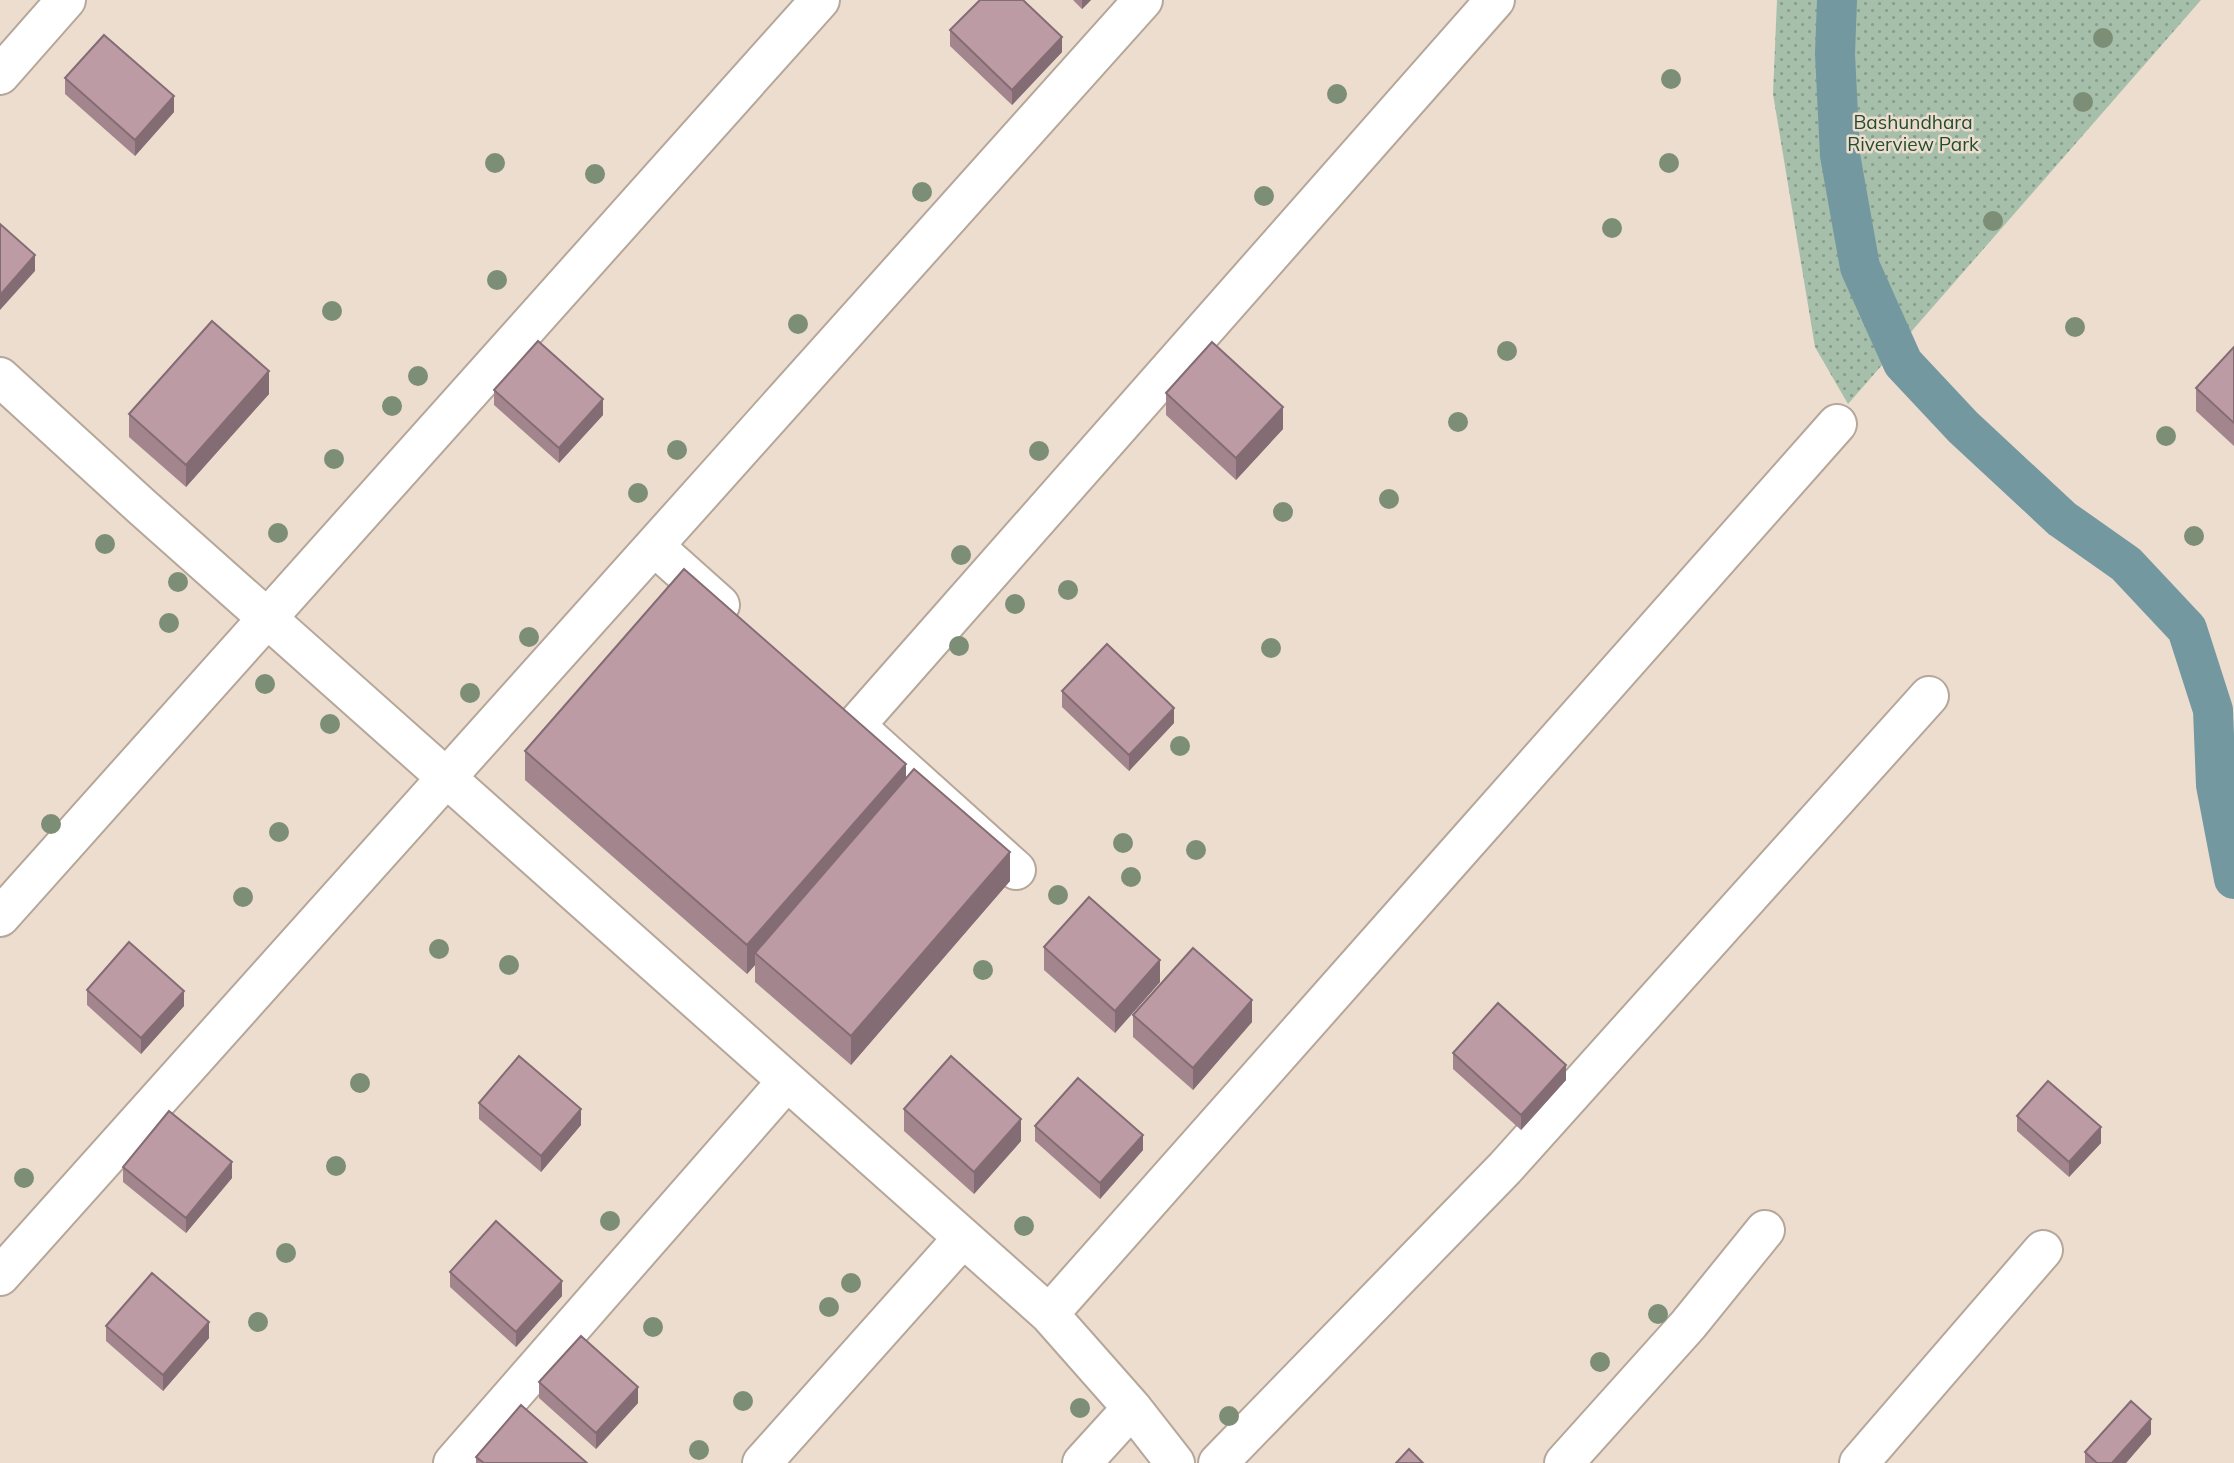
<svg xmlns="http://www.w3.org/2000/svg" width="2234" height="1463" font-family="Mulish,sans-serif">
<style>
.park{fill:url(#park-dots)}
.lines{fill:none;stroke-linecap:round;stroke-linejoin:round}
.canal{stroke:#7498a0;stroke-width:40}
.minor-casing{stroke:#b5a79a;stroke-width:42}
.minor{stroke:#fff;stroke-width:38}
.tree{fill:#7d8e76}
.wall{fill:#a3858e}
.shaded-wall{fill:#846c74}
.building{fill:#bd9ba5;stroke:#846c74;stroke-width:2}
.labels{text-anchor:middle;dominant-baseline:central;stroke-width:5;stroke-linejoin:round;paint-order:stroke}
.park-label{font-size:19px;fill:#224d2e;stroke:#ecddcf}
</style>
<defs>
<pattern id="park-dots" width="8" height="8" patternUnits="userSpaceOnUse" patternTransform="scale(1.75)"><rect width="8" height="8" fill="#a6bfab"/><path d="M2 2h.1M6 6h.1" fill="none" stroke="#889c8b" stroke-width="1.8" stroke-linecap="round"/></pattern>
</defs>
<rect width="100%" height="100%" fill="#ecddcf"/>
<!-- park -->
<path class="park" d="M 1777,0 L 2201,0 L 1848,404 L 1815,347 L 1773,94 Z"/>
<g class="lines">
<!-- canal -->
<path class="canal" d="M 1837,0 L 1835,54 L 1840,155 L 1860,267 L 1903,363 L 1963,427 L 2062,519 L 2126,564 L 2187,629 L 2213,710 L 2216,785 L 2234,879"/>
<!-- minor casing -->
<g class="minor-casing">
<path id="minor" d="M 0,75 L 66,0
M 0,377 L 141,506 L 1049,1314 L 1132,1408 L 1175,1463
M 654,546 L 720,605
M 855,726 L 1495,0
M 867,736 L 1016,870
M 0,917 L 820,0
M 0,1276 L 1143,0
M 1049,1314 C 1313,1018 1573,720 1837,424
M 453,1463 L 787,1081
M 762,1463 L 963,1238
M 1082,1463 L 1132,1408
M 1218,1463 L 1505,1168 L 1929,696
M 1564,1463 L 1688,1325 L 1765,1230
M 1859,1463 L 2043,1250"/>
</g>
<!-- minor -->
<use href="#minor" class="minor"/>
</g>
<!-- trees -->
<g class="tree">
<circle cx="2103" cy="38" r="10"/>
<circle cx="1671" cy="79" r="10"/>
<circle cx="1337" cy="94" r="10"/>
<circle cx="2083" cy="102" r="10"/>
<circle cx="495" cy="163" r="10"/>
<circle cx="1669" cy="163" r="10"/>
<circle cx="595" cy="174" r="10"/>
<circle cx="922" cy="192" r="10"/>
<circle cx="1264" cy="196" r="10"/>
<circle cx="1993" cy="221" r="10"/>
<circle cx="1612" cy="228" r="10"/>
<circle cx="497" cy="280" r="10"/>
<circle cx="332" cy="311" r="10"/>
<circle cx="798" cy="324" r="10"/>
<circle cx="2075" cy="327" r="10"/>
<circle cx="1507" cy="351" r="10"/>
<circle cx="418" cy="376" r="10"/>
<circle cx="392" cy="406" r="10"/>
<circle cx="1458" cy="422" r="10"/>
<circle cx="2166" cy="436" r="10"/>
<circle cx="677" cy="450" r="10"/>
<circle cx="1039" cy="451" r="10"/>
<circle cx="334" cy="459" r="10"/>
<circle cx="638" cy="493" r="10"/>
<circle cx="1389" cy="499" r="10"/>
<circle cx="1283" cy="512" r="10"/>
<circle cx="278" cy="533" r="10"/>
<circle cx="2194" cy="536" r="10"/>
<circle cx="105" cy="544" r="10"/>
<circle cx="961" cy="555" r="10"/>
<circle cx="178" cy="582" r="10"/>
<circle cx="1068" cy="590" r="10"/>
<circle cx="1015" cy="604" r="10"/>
<circle cx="169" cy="623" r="10"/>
<circle cx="529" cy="637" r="10"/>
<circle cx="959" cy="646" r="10"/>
<circle cx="1271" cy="648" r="10"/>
<circle cx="265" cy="684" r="10"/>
<circle cx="470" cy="693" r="10"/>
<circle cx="330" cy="724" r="10"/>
<circle cx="1180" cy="746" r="10"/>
<circle cx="51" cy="824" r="10"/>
<circle cx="279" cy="832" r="10"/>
<circle cx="1123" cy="843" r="10"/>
<circle cx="1196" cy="850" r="10"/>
<circle cx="1131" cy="877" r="10"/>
<circle cx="1058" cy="895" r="10"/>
<circle cx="243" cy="897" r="10"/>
<circle cx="439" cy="949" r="10"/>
<circle cx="509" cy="965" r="10"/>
<circle cx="983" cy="970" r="10"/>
<circle cx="360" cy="1083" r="10"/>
<circle cx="336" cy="1166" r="10"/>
<circle cx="24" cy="1178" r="10"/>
<circle cx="610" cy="1221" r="10"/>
<circle cx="1024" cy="1226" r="10"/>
<circle cx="286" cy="1253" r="10"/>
<circle cx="851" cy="1283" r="10"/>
<circle cx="829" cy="1307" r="10"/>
<circle cx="1658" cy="1314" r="10"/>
<circle cx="258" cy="1322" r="10"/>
<circle cx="653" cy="1327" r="10"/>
<circle cx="1600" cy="1362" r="10"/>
<circle cx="743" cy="1401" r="10"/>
<circle cx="1080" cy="1408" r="10"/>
<circle cx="1229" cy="1416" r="10"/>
<circle cx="699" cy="1450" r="10"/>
</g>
<!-- wall -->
<path class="wall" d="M 1073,0 L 1091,0 L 1082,9 Z
M 950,30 L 1062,52 L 1012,105 L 950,46 Z
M 65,78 L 174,112 L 135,156 L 65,94 Z
M 2234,347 L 2234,446 L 2196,411 L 2196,388 Z
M 494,390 L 603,415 L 559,463 L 494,405 Z
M 1166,393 L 1283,429 L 1236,480 L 1166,415 Z
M 269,394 L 186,487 L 129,437 L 129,414 Z
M 1062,691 L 1174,723 L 1129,771 L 1062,707 Z
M 525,751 L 906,778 L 1010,881 L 851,1065 L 755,982 L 755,965 L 747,974 L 525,780 Z
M 1044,947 L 1160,982 L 1115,1033 L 1044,970 Z
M 87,990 L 184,1006 L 141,1054 L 87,1005 Z
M 1133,1015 L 1252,1022 L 1193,1090 L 1133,1037 Z
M 1453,1053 L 1566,1080 L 1521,1130 L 1453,1069 Z
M 479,1103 L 581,1125 L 541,1172 L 479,1119 Z
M 904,1109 L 1021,1141 L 974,1194 L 904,1131 Z
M 2017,1116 L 2101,1143 L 2069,1177 L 2017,1131 Z
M 1035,1126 L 1143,1150 L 1100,1199 L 1035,1141 Z
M 123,1167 L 232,1178 L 186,1233 L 123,1182 Z
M 450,1272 L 562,1296 L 516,1347 L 450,1287 Z
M 106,1326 L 209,1338 L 163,1391 L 106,1341 Z
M 539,1382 L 638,1403 L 596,1449 L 539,1398 Z
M 2151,1434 L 2126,1463 L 2085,1463 L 2085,1452 Z
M 476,1457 L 587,1463 L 476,1463 Z"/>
<!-- shaded-wall -->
<path class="shaded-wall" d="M 1082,0 L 1091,0 L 1082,9 Z
M 1062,37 L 1062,52 L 1012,105 L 1012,90 Z
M 174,96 L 174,112 L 135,156 L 135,140 Z
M 35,255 L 35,271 L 0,310 L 0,295 Z
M 269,371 L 269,394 L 186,487 L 186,465 Z
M 603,399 L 603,415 L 559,463 L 559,448 Z
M 1283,407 L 1283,429 L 1236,480 L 1236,458 Z
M 1174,708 L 1174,723 L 1129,771 L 1129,755 Z
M 906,764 L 906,793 L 755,953 L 755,965 L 747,974 L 747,945 Z
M 1010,852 L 1010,881 L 851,1065 L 851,1036 Z
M 1160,960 L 1160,982 L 1115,1033 L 1115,1011 Z
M 184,991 L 184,1006 L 141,1054 L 141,1038 Z
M 1252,1000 L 1252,1022 L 1193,1090 L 1193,1068 Z
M 1566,1065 L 1566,1080 L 1521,1130 L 1521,1115 Z
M 581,1109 L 581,1125 L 541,1172 L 541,1156 Z
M 1021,1119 L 1021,1141 L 974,1194 L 974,1172 Z
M 2101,1127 L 2101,1143 L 2069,1177 L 2069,1162 Z
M 1143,1135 L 1143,1150 L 1100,1199 L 1100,1183 Z
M 232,1162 L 232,1178 L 186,1233 L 186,1218 Z
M 562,1281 L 562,1296 L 516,1347 L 516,1332 Z
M 209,1322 L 209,1338 L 163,1391 L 163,1375 Z
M 638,1387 L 638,1403 L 596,1449 L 596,1433 Z
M 2151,1419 L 2151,1434 L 2126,1463 L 2112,1463 Z"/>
<!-- building -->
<path class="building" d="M 980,0 L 1023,0 L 1062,37 L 1012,90 L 950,30 Z
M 104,35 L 174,96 L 135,140 L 65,78 Z
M 0,224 L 35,255 L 0,295 Z
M 212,321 L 269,371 L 186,465 L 129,414 Z
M 538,341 L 603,399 L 559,448 L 494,390 Z
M 1212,342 L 1283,407 L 1236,458 L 1166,393 Z
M 2234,347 L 2234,423 L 2196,388 Z
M 684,569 L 906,764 L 747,945 L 525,751 Z
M 1107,644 L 1174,708 L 1129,755 L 1062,691 Z
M 914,769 L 1010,852 L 851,1036 L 755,953 Z
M 1089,897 L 1160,960 L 1115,1011 L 1044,947 Z
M 129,942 L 184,991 L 141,1038 L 87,990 Z
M 1193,948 L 1252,1000 L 1193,1068 L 1133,1015 Z
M 1498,1003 L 1566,1065 L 1521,1115 L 1453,1053 Z
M 519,1056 L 581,1109 L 541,1156 L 479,1103 Z
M 951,1056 L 1021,1119 L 974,1172 L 904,1109 Z
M 1078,1078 L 1143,1135 L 1100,1183 L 1035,1126 Z
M 2048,1081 L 2101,1127 L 2069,1162 L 2017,1116 Z
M 169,1111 L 232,1162 L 186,1218 L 123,1167 Z
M 496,1221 L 562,1281 L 516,1332 L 450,1272 Z
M 152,1273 L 209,1322 L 163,1375 L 106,1326 Z
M 581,1336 L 638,1387 L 596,1433 L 539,1382 Z
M 2131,1401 L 2151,1419 L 2112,1463 L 2097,1463 L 2085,1452 Z
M 521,1405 L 587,1463 L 484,1463 L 476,1457 Z
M 1409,1449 L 1423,1463 L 1396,1463 Z"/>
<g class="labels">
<!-- park labels -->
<g class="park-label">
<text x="1913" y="122">Bashundhara<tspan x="1913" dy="22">Riverview Park</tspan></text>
</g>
</g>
</svg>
